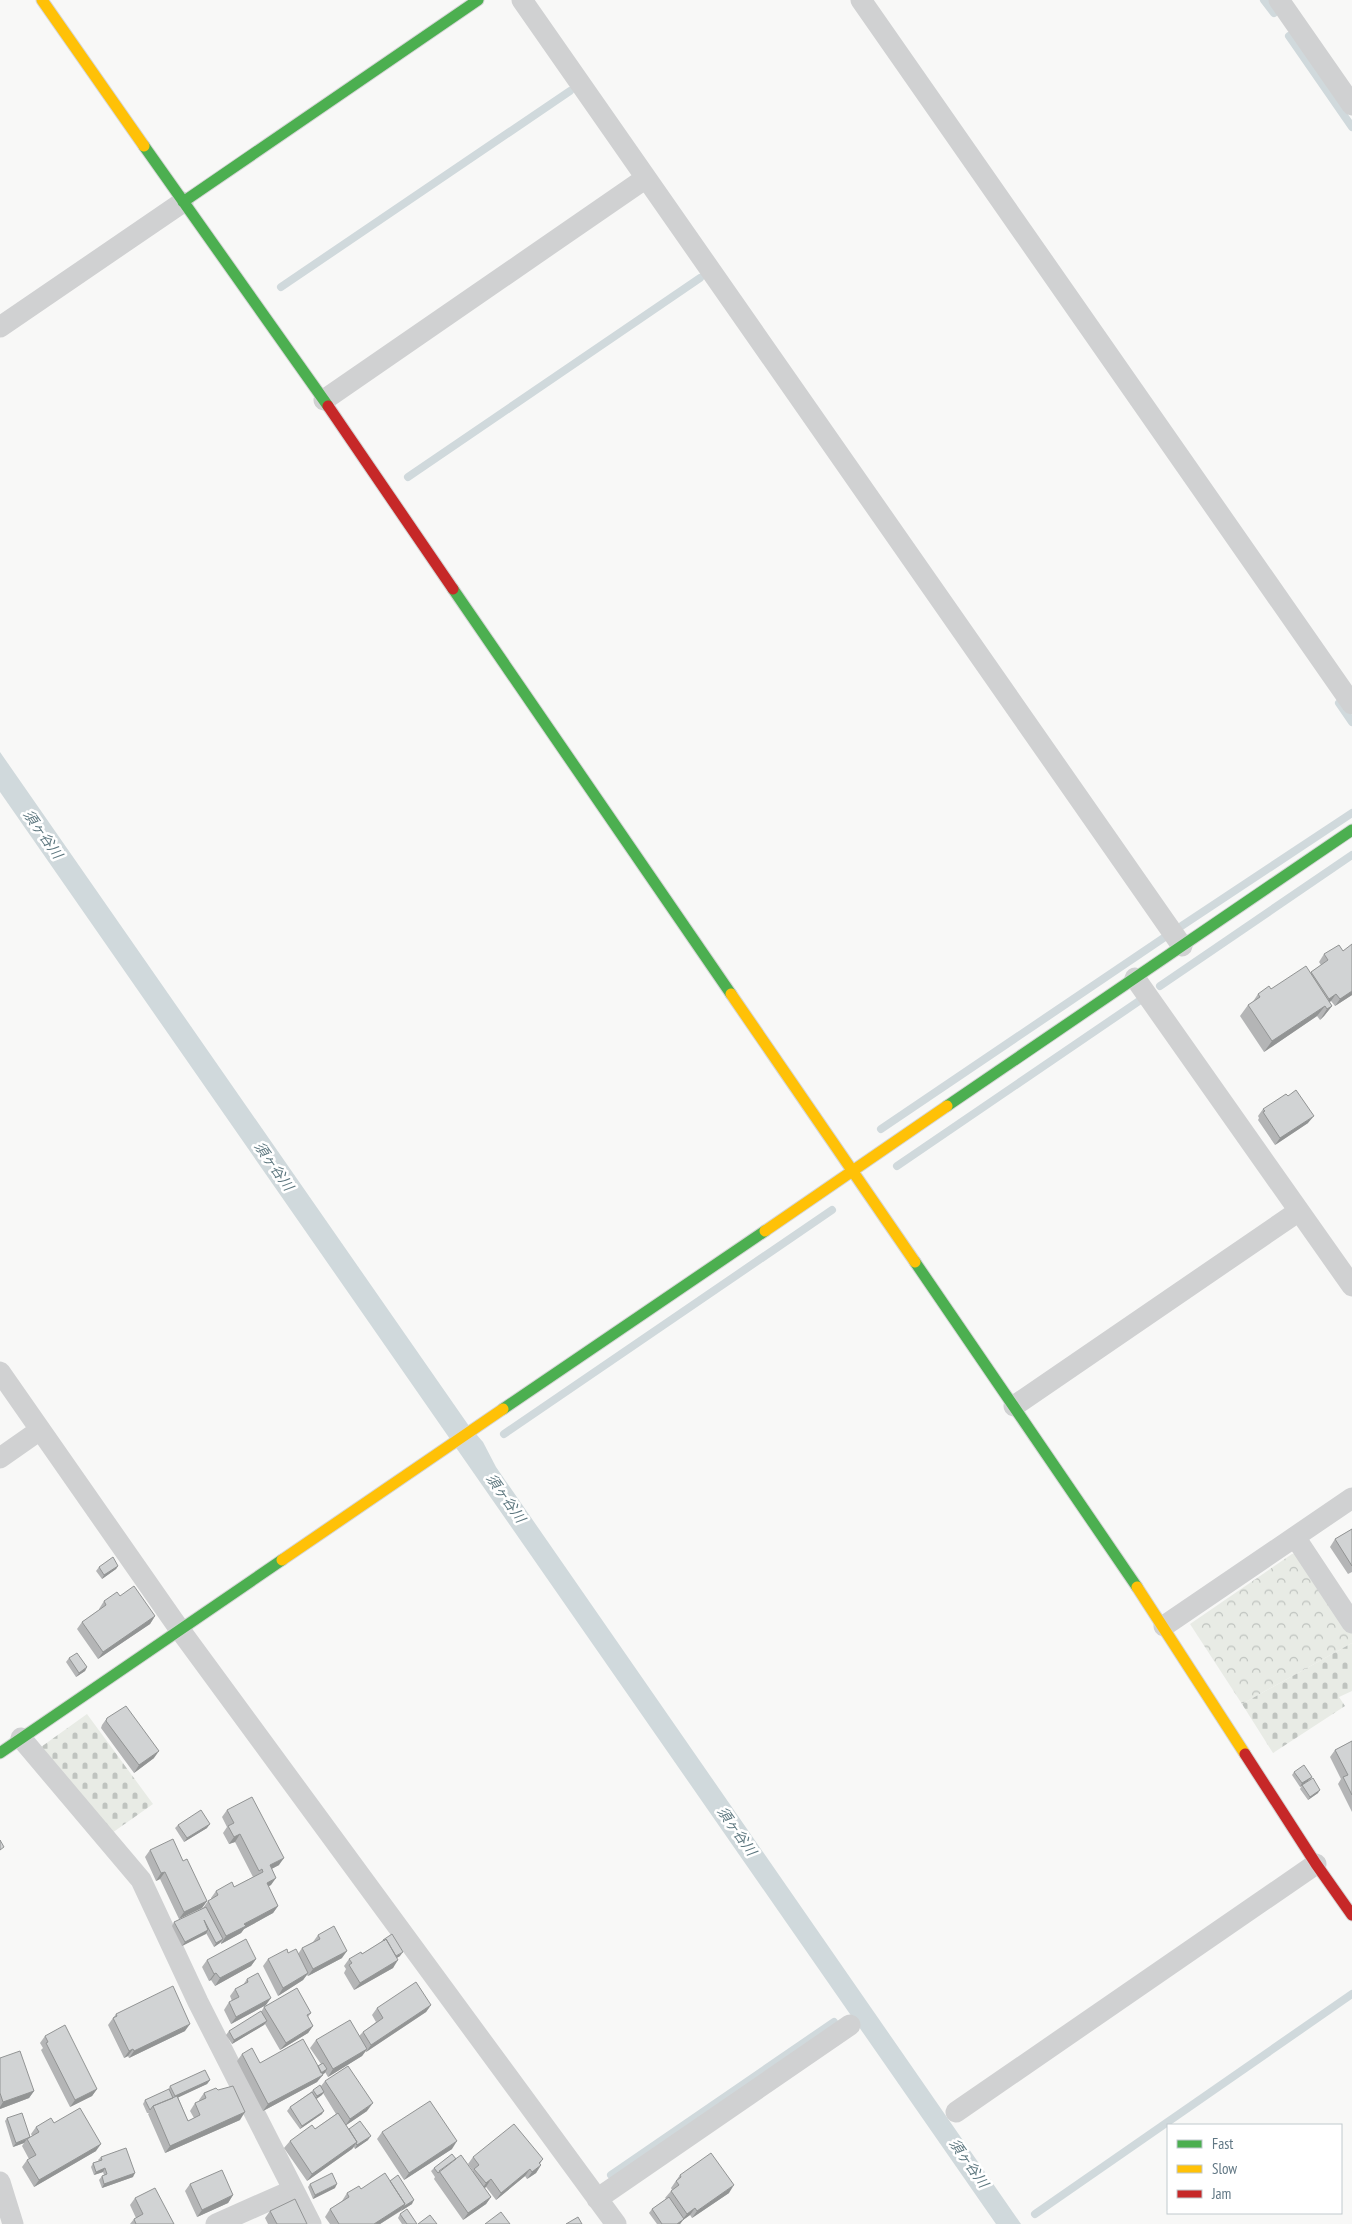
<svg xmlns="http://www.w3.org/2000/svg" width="1352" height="2224" font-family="'PT Sans Narrow','Noto Sans JP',sans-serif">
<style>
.forest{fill:url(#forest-crowns)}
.cemetery{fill:url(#cemetery-stones)}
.water{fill:#d0d9dc}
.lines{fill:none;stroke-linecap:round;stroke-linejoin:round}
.stream{stroke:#d0d9dc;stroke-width:8}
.fast-casing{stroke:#d5d6d6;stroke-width:13}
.slow-casing{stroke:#d5d6d6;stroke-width:13}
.jam-casing{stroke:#d5d6d6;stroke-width:13}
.street{stroke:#d0d1d2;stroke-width:21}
.fast{stroke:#4caf50;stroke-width:11}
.slow{stroke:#ffc107;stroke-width:11}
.jam{stroke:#c62828;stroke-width:11}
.wall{fill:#b4b5b6}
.shaded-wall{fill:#929494}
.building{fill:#d1d3d4;stroke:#929494}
.labels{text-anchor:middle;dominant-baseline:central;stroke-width:5;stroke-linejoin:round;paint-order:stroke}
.water-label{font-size:14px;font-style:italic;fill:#5c767e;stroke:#fff}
</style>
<defs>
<pattern id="forest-crowns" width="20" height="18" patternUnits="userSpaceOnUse" patternTransform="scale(1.25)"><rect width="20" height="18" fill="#e8ebe5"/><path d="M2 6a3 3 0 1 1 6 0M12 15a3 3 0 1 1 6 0" fill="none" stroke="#bfc3bf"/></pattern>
<pattern id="cemetery-stones" width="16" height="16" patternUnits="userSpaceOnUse" patternTransform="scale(1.25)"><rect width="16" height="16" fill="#e8ebe5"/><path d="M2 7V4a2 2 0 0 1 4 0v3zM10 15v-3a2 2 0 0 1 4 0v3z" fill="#bfc3bf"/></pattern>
</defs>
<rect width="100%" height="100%" fill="#f8f8f7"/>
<!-- forest -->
<path class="forest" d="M 1292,1554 L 1302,1554 L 1352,1633 L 1352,1643 L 1242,1704 L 1190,1624 Z"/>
<!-- cemetery -->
<path class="cemetery" d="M 1352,1643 L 1352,1691 L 1339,1697 L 1345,1706 L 1273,1753 L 1242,1704 Z
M 87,1714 L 153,1804 L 112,1833 L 41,1747 Z"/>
<!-- water -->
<path class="water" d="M 0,752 L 469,1426 L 483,1442 L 496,1467 L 1021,2224 L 996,2224 L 0,792 Z"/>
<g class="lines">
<!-- stream -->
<path class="stream" d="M 1264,0 L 1274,13
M 1289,36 L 1352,127
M 281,287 L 570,91
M 408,477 L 700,278
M 1339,703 L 1352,722
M 1180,927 L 1352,813
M 1160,986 L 1352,855
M 881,1129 L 1165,937
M 897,1166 L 1142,999
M 504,1434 L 832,1210
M 611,2175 L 834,2022
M 1035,2214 L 1352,1994"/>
<!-- fast casing -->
<g class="fast-casing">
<path id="fast" d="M 144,146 L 328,406
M 183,202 L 478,0
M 453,589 L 731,994
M 947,1106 L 1352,830
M 915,1262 L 1137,1587
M 503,1409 L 765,1231
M 0,1753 L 282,1560"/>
</g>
<!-- slow casing -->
<g class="slow-casing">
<path id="slow" d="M 42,0 L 144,146
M 731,994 L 915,1262
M 765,1231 L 947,1106
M 282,1560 L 503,1409
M 1137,1587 L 1245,1754"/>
</g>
<!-- jam casing -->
<g class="jam-casing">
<path id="jam" d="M 328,406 L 453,589
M 1245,1754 L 1316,1864 L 1352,1915"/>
</g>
<!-- street -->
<path class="street" d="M 522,0 L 1182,946
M 861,0 L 1352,704
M 1279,0 L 1352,105
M 0,327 L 183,202
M 324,400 L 646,178
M 1135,978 L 1352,1286
M 0,1372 L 180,1630 L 616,2224
M 1014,1406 L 1299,1211
M 0,1458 L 40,1430
M 1295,1537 L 1352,1623
M 1164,1626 L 1352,1498
M 21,1738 L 141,1880 L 198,2002 L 311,2224
M 956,2112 L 1316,1864
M 0,2182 L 13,2224
M 597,2199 L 850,2025
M 216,2224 L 293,2190"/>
<!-- fast -->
<use href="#fast" class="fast"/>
<!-- slow -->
<use href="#slow" class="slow"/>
<!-- jam -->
<use href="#jam" class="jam"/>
</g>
<!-- wall -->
<path class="wall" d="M 1324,954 L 1352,995 L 1335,1006 L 1331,1001 L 1329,1002 L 1332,1006 L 1324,1016 L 1320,1020 L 1317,1016 L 1264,1052 L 1240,1016 L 1248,1005 L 1252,1003 L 1258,994 L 1310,973 L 1321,965 L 1319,962 Z
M 1263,1109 L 1308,1123 L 1275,1145 L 1258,1120 L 1259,1118 L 1258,1116 Z
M 1352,1529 L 1352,1572 L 1348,1574 L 1330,1547 L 1335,1539 Z
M 118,1566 L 116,1569 L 102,1579 L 96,1571 L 99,1567 Z
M 120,1596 L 155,1616 L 150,1624 L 98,1659 L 77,1629 L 82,1622 L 99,1610 L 99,1609 L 104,1601 Z
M 69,1658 L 87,1667 L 85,1671 L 76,1677 L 66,1662 Z
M 107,1718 L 154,1758 L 134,1773 L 101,1728 L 102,1725 Z
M 1352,1741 L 1352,1812 L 1338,1784 L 1341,1779 L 1330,1757 L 1335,1750 Z
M 1294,1772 L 1312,1777 L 1309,1780 L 1300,1787 L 1292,1775 Z
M 1302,1785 L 1318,1793 L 1308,1800 L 1300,1789 Z
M 227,1810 L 279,1865 L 271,1869 L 271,1885 L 268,1886 L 278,1906 L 273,1913 L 244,1929 L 241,1933 L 221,1944 L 221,1942 L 214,1947 L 206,1933 L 182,1946 L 172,1926 L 174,1922 L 203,1908 L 208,1901 L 211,1899 L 211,1898 L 216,1891 L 234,1887 L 253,1877 L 235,1842 L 229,1844 L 223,1833 L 227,1827 L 222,1817 Z
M 178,1825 L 207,1828 L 184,1842 L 175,1828 Z
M 150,1850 L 183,1861 L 207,1901 L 202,1908 L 179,1919 L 160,1879 L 156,1881 L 145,1857 Z
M 318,1935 L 342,1958 L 308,1976 L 307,1975 L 303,1980 L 278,1996 L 263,1966 L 268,1959 L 288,1953 L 298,1954 L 302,1948 L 313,1942 Z
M 383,1940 L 400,1956 L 397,1958 L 393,1968 L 354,1990 L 344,1973 L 346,1969 L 344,1966 L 349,1959 L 362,1954 L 381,1942 Z
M 256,1959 L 251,1966 L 215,1986 L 211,1980 L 209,1981 L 202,1967 L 207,1960 Z
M 247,1979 L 266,2005 L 231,2024 L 224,2010 L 229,2002 L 232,2001 L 230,1996 L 235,1989 L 243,1985 Z
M 431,2005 L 426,2012 L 366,2052 L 366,2051 L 362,2056 L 328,2077 L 325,2072 L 322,2075 L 317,2082 L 263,2111 L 237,2061 L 242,2054 L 260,2063 L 318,2066 L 321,2064 L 310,2048 L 316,2040 L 359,2036 L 363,2032 L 376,2022 L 372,2015 L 377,2008 Z
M 264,2007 L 311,2013 L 308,2017 L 313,2026 L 308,2033 L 280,2050 L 265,2024 L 232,2044 L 226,2035 L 229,2031 L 261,2012 Z
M 116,2014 L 185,2031 L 129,2058 L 128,2056 L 124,2058 L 108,2025 Z
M 45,2036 L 97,2089 L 92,2096 L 70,2107 L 41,2050 L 43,2048 L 40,2043 Z
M 0,2058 L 34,2091 L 29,2098 L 0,2109 Z
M 210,2080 L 207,2084 L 178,2097 L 188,2121 L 194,2118 L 190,2111 L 195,2103 L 199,2102 L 199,2100 L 204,2093 L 218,2090 L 240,2120 L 165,2153 L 148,2114 L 149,2113 L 147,2113 L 143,2104 L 145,2100 L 168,2090 L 170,2086 Z
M 325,2081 L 367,2111 L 346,2125 L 349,2129 L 368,2140 L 355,2149 L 354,2147 L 352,2149 L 307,2181 L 284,2148 L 290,2141 L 315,2129 L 336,2114 L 323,2093 L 316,2099 L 322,2114 L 300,2129 L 287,2111 L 290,2107 L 311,2092 L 313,2090 L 321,2086 Z
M 7,2118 L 30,2137 L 32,2136 L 31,2134 L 36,2127 L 54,2123 L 96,2151 L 34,2187 L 22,2167 L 27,2160 L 29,2159 L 22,2146 L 24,2143 L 13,2147 L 5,2121 Z
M 382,2132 L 452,2149 L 404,2180 L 377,2139 Z
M 101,2157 L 133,2177 L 102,2188 L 99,2180 L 102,2176 L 104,2175 L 103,2172 L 94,2175 L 91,2167 L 93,2163 L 99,2161 L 98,2160 Z
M 473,2157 L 543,2159 L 540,2164 L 541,2165 L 536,2173 L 527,2179 L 525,2176 L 496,2200 L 486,2187 L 484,2188 L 491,2197 L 486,2204 L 463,2220 L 434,2179 L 435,2177 L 431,2171 L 434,2168 L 456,2159 L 472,2171 L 473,2171 L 468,2164 Z
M 680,2175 L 729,2193 L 692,2218 L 690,2215 L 683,2220 L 680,2224 L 657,2224 L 649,2213 L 652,2209 L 666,2199 L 665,2198 L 671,2191 L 672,2190 L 671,2188 Z
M 390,2181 L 412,2204 L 380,2224 L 330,2224 L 325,2217 L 330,2209 L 342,2201 L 347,2193 Z
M 190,2184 L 233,2195 L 228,2203 L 197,2217 L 185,2191 Z
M 310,2184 L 335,2188 L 313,2199 L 308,2187 Z
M 135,2198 L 174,2224 L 130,2224 L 134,2219 L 136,2218 L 130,2205 Z
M 270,2211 L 307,2224 L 268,2224 L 265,2218 Z
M 400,2214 L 417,2224 L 402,2224 L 398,2218 Z"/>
<!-- shaded-wall -->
<path class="shaded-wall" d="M 1352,991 L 1352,995 L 1335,1006 L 1340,999 Z
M 1336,994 L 1331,1001 L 1324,1006 L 1329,999 Z
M 1325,1006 L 1317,1016 L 1264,1052 L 1272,1041 Z
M 1332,1006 L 1324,1016 L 1320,1020 L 1327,1009 Z
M 1314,1116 L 1308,1123 L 1275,1145 L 1280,1138 Z
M 118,1566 L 116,1569 L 102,1579 L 104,1575 Z
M 155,1616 L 150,1624 L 98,1659 L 103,1652 Z
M 87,1667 L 85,1671 L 76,1677 L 79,1673 Z
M 159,1751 L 154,1758 L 134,1773 L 139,1765 Z
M 1312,1777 L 1309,1780 L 1300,1787 L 1302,1783 Z
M 1320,1790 L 1318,1793 L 1308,1800 L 1310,1797 Z
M 210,1824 L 207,1828 L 184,1842 L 187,1838 Z
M 240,1834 L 235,1842 L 229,1844 L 234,1837 Z
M 284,1858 L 279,1865 L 264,1873 L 270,1865 Z
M 165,1872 L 160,1879 L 156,1881 L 161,1873 Z
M 276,1878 L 271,1885 L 262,1890 L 267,1883 Z
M 207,1901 L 202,1908 L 179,1919 L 184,1912 Z
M 278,1906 L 273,1913 L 244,1929 L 241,1933 L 221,1944 L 226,1936 L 244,1924 Z
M 208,1930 L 206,1934 L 182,1946 L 185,1942 Z
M 223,1939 L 220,1943 L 214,1947 L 216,1943 Z
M 347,1951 L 342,1958 L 308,1976 L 313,1969 Z
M 403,1952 L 400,1956 L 391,1961 L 394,1958 Z
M 256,1959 L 251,1966 L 215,1986 L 220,1978 Z
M 398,1960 L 393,1968 L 354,1990 L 360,1983 Z
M 216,1973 L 211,1980 L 209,1981 L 214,1974 Z
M 308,1973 L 303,1980 L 278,1996 L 283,1988 Z
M 271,1998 L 266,2005 L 231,2024 L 236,2017 Z
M 431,2005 L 426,2012 L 366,2052 L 371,2045 Z
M 267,2021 L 264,2025 L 232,2044 L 234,2040 Z
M 190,2024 L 185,2031 L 129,2058 L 134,2051 Z
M 313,2026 L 308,2033 L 280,2050 L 286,2043 Z
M 133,2049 L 128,2056 L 124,2058 L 129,2051 Z
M 367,2049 L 362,2056 L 328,2077 L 333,2069 Z
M 327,2069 L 325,2073 L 317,2078 L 323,2075 L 317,2082 L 263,2111 L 268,2104 Z
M 210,2080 L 207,2084 L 173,2100 L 175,2096 Z
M 97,2089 L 92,2096 L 70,2107 L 75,2100 Z
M 34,2091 L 29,2098 L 0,2109 L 0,2107 L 3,2102 Z
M 324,2092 L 322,2095 L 315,2100 L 317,2096 Z
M 373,2103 L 367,2111 L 345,2126 L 350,2119 Z
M 324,2111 L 322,2114 L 300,2129 L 302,2126 Z
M 245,2112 L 240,2120 L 165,2153 L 170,2146 Z
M 371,2136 L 368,2140 L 355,2149 L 357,2145 Z
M 27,2139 L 24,2143 L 13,2147 L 16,2143 Z
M 457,2141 L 452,2149 L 404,2180 L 409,2173 Z
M 357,2142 L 352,2149 L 307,2181 L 312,2174 Z
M 101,2144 L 96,2151 L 34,2187 L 39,2180 Z
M 541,2165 L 536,2173 L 527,2179 L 532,2172 Z
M 105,2168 L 103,2172 L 94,2175 L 96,2172 Z
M 530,2169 L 525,2176 L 496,2200 L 501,2193 Z
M 135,2173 L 133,2177 L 102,2188 L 104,2184 Z
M 491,2179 L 486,2187 L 481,2191 L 486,2183 Z
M 337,2184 L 335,2188 L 313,2199 L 315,2195 Z
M 734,2185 L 729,2193 L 692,2218 L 697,2211 Z
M 233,2195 L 228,2203 L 197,2217 L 202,2210 Z
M 491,2197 L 486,2204 L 463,2220 L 468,2213 Z
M 414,2200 L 412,2204 L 401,2211 L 403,2207 Z
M 405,2204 L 400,2211 L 380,2224 L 374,2224 Z
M 695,2208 L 690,2215 L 683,2220 L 680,2224 L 677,2224 L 682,2220 L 687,2214 Z"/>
<!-- building -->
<path class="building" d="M 1352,944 L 1352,991 L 1340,999 L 1336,994 L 1329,999 L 1311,972 L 1328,960 L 1324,954 L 1339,945 L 1343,951 Z
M 1306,966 L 1332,1006 L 1327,1009 L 1325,1006 L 1272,1041 L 1248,1005 L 1260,997 L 1258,994 L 1269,986 L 1271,989 Z
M 1296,1090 L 1314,1116 L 1280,1138 L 1263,1112 L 1265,1111 L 1263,1109 L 1286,1094 L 1288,1096 Z
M 1352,1529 L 1352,1566 L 1335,1539 Z
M 113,1557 L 118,1566 L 104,1575 L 99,1567 Z
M 134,1586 L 155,1616 L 103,1652 L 82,1622 L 106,1605 L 104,1601 L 117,1592 L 120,1596 Z
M 77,1653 L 87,1667 L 79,1673 L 69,1658 Z
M 126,1706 L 159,1751 L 139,1765 L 106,1721 L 107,1718 Z
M 1352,1741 L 1352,1795 L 1343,1777 L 1348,1775 L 1335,1750 Z
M 1304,1765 L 1312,1777 L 1302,1783 L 1294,1772 Z
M 1313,1778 L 1320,1790 L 1310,1797 L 1302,1785 Z
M 252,1797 L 284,1858 L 270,1865 L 276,1878 L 267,1883 L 278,1906 L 244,1924 L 246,1926 L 226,1936 L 208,1901 L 218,1895 L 216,1891 L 232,1882 L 234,1887 L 263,1872 L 262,1869 L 259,1871 L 240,1834 L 234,1837 L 228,1826 L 234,1823 L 227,1810 Z
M 201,1810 L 210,1824 L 187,1838 L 178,1825 Z
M 173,1839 L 183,1861 L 187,1859 L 207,1901 L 184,1912 L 165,1872 L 161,1873 L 150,1850 Z
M 0,1840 L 4,1847 L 0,1850 Z
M 206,1907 L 223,1939 L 216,1943 L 204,1920 L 208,1930 L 185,1942 L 174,1922 Z
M 334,1926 L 347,1951 L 313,1969 L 302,1948 L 320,1939 L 318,1935 Z
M 392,1934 L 403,1952 L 396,1956 L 386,1939 L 384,1941 L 383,1940 Z
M 246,1939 L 256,1959 L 220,1978 L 216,1973 L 214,1974 L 207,1960 Z
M 386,1939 L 398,1960 L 360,1983 L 349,1965 L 352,1963 L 349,1959 L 361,1952 L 362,1954 Z
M 287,1949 L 288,1953 L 296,1949 L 308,1973 L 283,1988 L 268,1959 Z
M 258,1973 L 271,1998 L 236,2017 L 229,2002 L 239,1997 L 235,1989 L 248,1982 L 247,1979 Z
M 416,1982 L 431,2005 L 371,2045 L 363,2032 L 383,2018 L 377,2008 Z
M 173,1986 L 190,2024 L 134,2051 L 133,2049 L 129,2051 L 113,2018 L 117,2016 L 116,2014 Z
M 297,1988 L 311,2013 L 307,2015 L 313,2026 L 286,2043 L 264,2007 Z
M 261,2011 L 267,2021 L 234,2040 L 229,2031 Z
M 350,2020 L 367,2049 L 333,2069 L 316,2040 Z
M 65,2025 L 97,2089 L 75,2100 L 46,2043 L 48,2042 L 45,2036 Z
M 303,2039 L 323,2075 L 268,2104 L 242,2054 L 252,2048 L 260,2063 Z
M 20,2051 L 34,2091 L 3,2102 L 0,2093 L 0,2058 Z
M 323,2063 L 327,2069 L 321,2073 L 318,2066 Z
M 348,2066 L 373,2103 L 350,2119 L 325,2081 Z
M 205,2070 L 210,2080 L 175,2096 L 170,2086 Z
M 320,2085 L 324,2092 L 317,2096 L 313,2090 Z
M 233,2086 L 245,2112 L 170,2146 L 153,2106 L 177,2096 L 188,2121 L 200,2115 L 195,2103 L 206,2098 L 204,2093 L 216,2088 L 218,2090 Z
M 169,2089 L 173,2098 L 153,2106 L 150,2110 L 145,2100 Z
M 312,2092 L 324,2111 L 302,2126 L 290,2107 Z
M 430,2101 L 457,2141 L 409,2173 L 382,2132 Z
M 80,2108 L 101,2144 L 39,2180 L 27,2160 L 36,2155 L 27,2139 L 39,2132 L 36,2127 L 51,2118 L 54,2123 Z
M 22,2113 L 30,2137 L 16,2143 L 7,2118 Z
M 338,2113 L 357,2142 L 312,2174 L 290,2141 L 312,2125 L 315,2129 Z
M 360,2121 L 371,2136 L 357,2145 L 356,2144 L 357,2142 L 349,2129 Z
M 514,2124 L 543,2159 L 539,2163 L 541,2165 L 532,2172 L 530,2169 L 501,2193 L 491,2179 L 486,2183 L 474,2169 L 479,2165 L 473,2157 Z
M 126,2148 L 135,2173 L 104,2184 L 102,2176 L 107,2174 L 105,2168 L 96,2172 L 93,2163 L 102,2160 L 101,2157 Z
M 711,2153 L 734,2185 L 697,2211 L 695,2208 L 687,2214 L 671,2191 L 679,2185 L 676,2181 L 681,2177 L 680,2175 Z
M 452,2154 L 456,2159 L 438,2173 L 434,2168 Z
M 461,2155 L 491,2197 L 468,2213 L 439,2171 Z
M 222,2170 L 233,2195 L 202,2210 L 190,2184 Z
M 332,2173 L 337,2184 L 315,2195 L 310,2184 Z
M 385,2173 L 405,2204 L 374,2224 L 339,2224 L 330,2209 L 349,2197 L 347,2193 L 359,2186 L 361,2189 Z
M 398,2175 L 414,2200 L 403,2207 L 405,2204 L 390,2181 Z
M 155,2188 L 174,2224 L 136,2224 L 134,2219 L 143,2214 L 135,2198 Z
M 669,2197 L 684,2219 L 677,2224 L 662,2224 L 652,2209 Z
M 295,2199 L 307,2224 L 277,2224 L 270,2211 Z
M 407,2209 L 417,2224 L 407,2224 L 400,2214 Z
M 501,2212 L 510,2224 L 485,2224 Z
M 430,2215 L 437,2224 L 418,2224 Z
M 578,2217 L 582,2224 L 566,2224 Z"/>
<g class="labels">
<!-- water labels -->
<g class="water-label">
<text transform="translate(43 834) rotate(55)">須ヶ谷川</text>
<text transform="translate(274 1166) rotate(55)">須ヶ谷川</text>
<text transform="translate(506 1498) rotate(55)">須ヶ谷川</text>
<text transform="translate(737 1831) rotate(55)">須ヶ谷川</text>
<text transform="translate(969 2163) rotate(55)">須ヶ谷川</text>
</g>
</g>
<!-- legend -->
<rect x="1167" y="2124" width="175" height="90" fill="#ffffff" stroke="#c0c9ce"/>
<rect x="1177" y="2140" width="25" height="8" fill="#4caf50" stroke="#c0c9ce"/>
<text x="1212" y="2149" font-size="15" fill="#617784">Fast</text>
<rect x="1177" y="2165" width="25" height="8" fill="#ffc107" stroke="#c0c9ce"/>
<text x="1212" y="2174" font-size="15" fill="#617784">Slow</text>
<rect x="1177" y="2190" width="25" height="8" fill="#c62828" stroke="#c0c9ce"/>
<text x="1212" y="2199" font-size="15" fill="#617784">Jam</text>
</svg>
